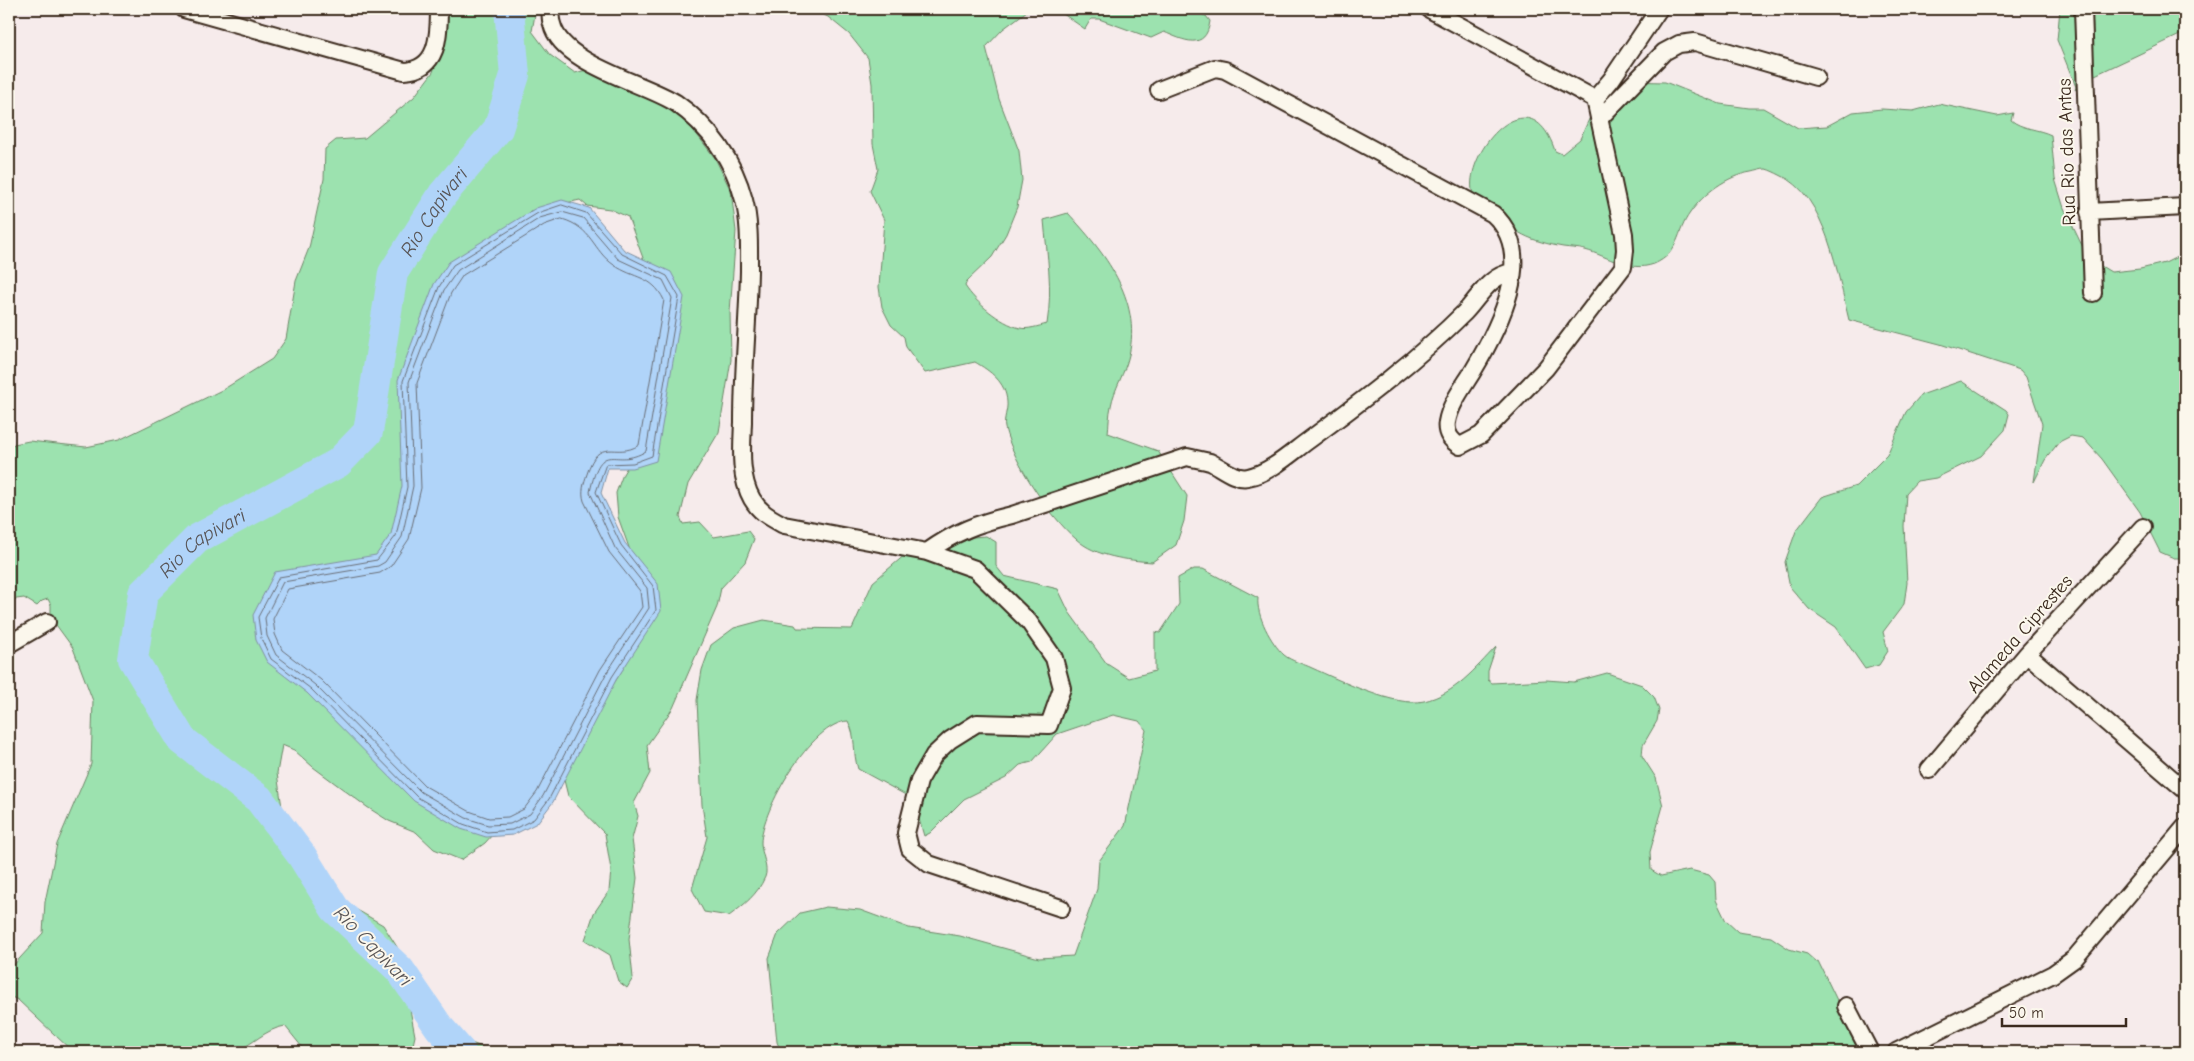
<svg xmlns="http://www.w3.org/2000/svg" width="2194" height="1061" font-family="'Comic Neue',sans-serif">
<style>
.green{fill:#9ce2af;stroke:#6c8666}
.water{fill:#b0d4f9;stroke:#8190a1}
.lines{fill:none;stroke-linecap:round;stroke-linejoin:round}
.shore{stroke:#6a6e76;stroke-width:1}
.river{stroke:#b0d4f9;stroke-width:30}
.minor-casing{stroke:#3b2a1e;stroke-width:20}
.minor{stroke:#fbf7ec;stroke-width:16}
.labels{text-anchor:middle;dominant-baseline:central;stroke-width:4;stroke-linejoin:round;paint-order:stroke}
.street-label{font-size:19px;fill:#3b2a1e;stroke:#fbf7ec}
.water-label{font-size:20px;font-style:italic;fill:#585455;stroke:#fbf7ec}
</style>
<rect width="100%" height="100%" fill="#f6ebeb"/>
<filter id="ink" filterUnits="userSpaceOnUse"><feTurbulence type="fractalNoise" baseFrequency=".02" numOctaves="2"/><feDisplacementMap in="SourceGraphic" scale="10" xChannelSelector="R" yChannelSelector="G"/><feConvolveMatrix kernelMatrix="1 2 1 2 8 2 1 2 1" color-interpolation-filters="sRGB"/></filter>
<g filter="url(#ink)">
<!-- green -->
<path class="green" d="M 438,9 L 536,9 L 532,31 L 550,55 L 575,73 L 590,69 L 605,80 L 631,85 L 662,103 L 688,123 L 715,158 L 731,191 L 736,231 L 730,312 L 731,360 L 719,432 L 688,484 L 680,517 L 683,524 L 700,522 L 714,537 L 748,531 L 754,539 L 745,562 L 721,588 L 717,607 L 673,708 L 647,745 L 650,773 L 634,803 L 638,816 L 632,839 L 637,878 L 629,939 L 633,978 L 627,988 L 618,981 L 610,955 L 585,940 L 594,913 L 609,891 L 611,870 L 605,834 L 568,796 L 564,780 L 581,737 L 634,651 L 645,592 L 618,517 L 616,493 L 623,474 L 662,409 L 662,284 L 643,258 L 628,217 L 610,209 L 587,206 L 580,200 L 530,211 L 512,229 L 502,824 L 485,843 L 461,860 L 434,849 L 416,832 L 389,821 L 367,807 L 313,767 L 294,750 L 282,745 L 277,773 L 286,835 L 306,872 L 328,893 L 383,925 L 399,950 L 415,1036 L 412,1049 L 408,1052 L 306,1052 L 285,1026 C 265,1029 253,1045 234,1052 L 73,1052 L 18,1000 L 9,996 L 9,970 L 43,933 L 45,902 L 57,844 L 91,764 L 93,701 L 73,648 L 51,618 L 51,605 L 48,599 L 42,601 L 37,606 L 24,598 L 9,600 L 9,448 L 14,444 L 29,441 L 86,447 L 119,440 L 224,389 L 272,359 L 286,339 L 296,281 L 309,248 L 324,179 L 325,149 L 336,140 L 365,138 L 414,97 L 433,72 L 442,46 Z
M 812,9 L 1053,9 L 1027,11 L 1003,29 L 986,47 L 999,99 L 1019,151 L 1022,180 L 1017,207 L 1006,234 L 992,257 L 967,281 L 965,286 C 976,303 1000,323 1020,328 C 1027,330 1039,326 1047,324 C 1053,287 1047,257 1044,220 L 1068,213 C 1104,252 1142,299 1129,355 C 1125,373 1114,389 1111,406 C 1109,415 1109,424 1108,433 L 1158,451 L 1187,496 L 1184,521 L 1176,545 L 1152,562 C 1127,560 1096,557 1076,539 C 1050,517 1013,462 1005,428 C 1003,419 1008,410 1007,402 C 1006,382 990,371 975,362 L 925,373 L 906,347 L 904,337 L 891,325 L 882,307 L 879,287 L 884,220 L 870,191 L 878,169 L 873,144 L 872,84 L 868,58 L 849,34 L 828,17 Z
M 1056,9 L 1188,9 L 1206,16 L 1210,21 C 1206,52 1183,40 1164,32 L 1151,38 L 1099,19 L 1091,19 L 1085,29 Z
M 2060,9 L 2185,9 L 2182,34 L 2095,75 L 2075,90 L 2076,87 L 2057,40 Z
M 1623,81 L 1665,82 L 1720,104 L 1749,108 L 1763,108 L 1798,128 L 1827,126 L 1853,112 L 1882,109 L 1913,111 L 1939,104 L 1997,116 L 2013,113 L 2011,120 C 2021,129 2039,129 2051,135 L 2055,179 L 2064,208 L 2088,258 L 2111,272 L 2140,269 L 2165,263 L 2185,253 L 2185,558 L 2174,558 L 2160,552 L 2140,512 L 2102,459 L 2083,438 L 2071,436 L 2059,442 L 2045,460 L 2034,482 L 2042,424 L 2026,377 L 2020,370 L 1940,344 L 1849,320 C 1838,277 1826,194 1780,175 C 1776,173 1770,170 1766,169 C 1761,169 1756,171 1751,172 C 1727,176 1704,193 1690,213 C 1676,232 1680,253 1654,264 C 1629,273 1608,256 1585,250 C 1578,248 1570,248 1563,247 C 1530,241 1515,233 1490,211 C 1486,208 1478,204 1475,199 C 1455,164 1528,68 1555,151 L 1562,154 L 1580,139 L 1600,95 Z
M 1961,381 L 2006,410 L 2009,414 L 2005,430 L 1981,456 L 1936,478 L 1917,481 L 1906,493 L 1904,526 L 1907,583 L 1904,604 L 1883,632 L 1888,651 L 1879,665 L 1865,669 L 1836,627 L 1809,609 L 1790,587 L 1785,562 L 1796,531 L 1822,497 L 1856,486 L 1887,455 L 1906,412 L 1921,395 Z
M 986,536 L 996,542 L 996,566 L 1004,576 L 1058,589 L 1069,612 L 1107,664 L 1129,678 L 1155,671 L 1155,632 L 1160,633 L 1179,604 L 1178,578 L 1194,569 L 1203,569 L 1258,598 C 1256,615 1271,643 1284,655 C 1291,661 1304,664 1312,668 C 1339,680 1396,708 1424,701 C 1455,694 1475,669 1496,647 L 1488,671 L 1488,680 L 1492,683 L 1546,680 L 1574,682 L 1607,673 L 1642,685 L 1654,697 L 1659,710 L 1657,721 L 1643,745 L 1642,756 L 1656,778 L 1663,806 L 1650,852 L 1651,870 L 1661,876 L 1690,870 L 1709,875 L 1715,882 L 1716,900 L 1726,921 L 1738,932 L 1771,937 L 1789,949 L 1807,954 L 1816,962 L 1818,961 L 1851,1029 L 1865,1052 L 781,1052 L 777,1042 L 769,958 L 778,934 L 800,913 L 826,907 L 860,910 L 909,928 L 960,936 L 1039,958 L 1073,956 L 1097,889 L 1099,861 L 1125,826 L 1146,730 L 1139,721 L 1113,715 L 1057,734 L 1032,762 L 1020,765 L 1006,778 L 964,799 L 930,833 L 924,836 L 913,799 L 858,769 C 852,751 857,738 848,721 C 812,722 761,810 761,843 C 761,853 769,868 765,877 C 757,895 745,904 729,916 L 704,912 L 692,889 L 707,837 L 702,805 L 697,700 L 702,670 L 711,645 L 734,628 L 764,620 L 795,625 L 797,628 L 852,629 L 873,582 L 906,554 L 947,549 L 973,537 Z
M 454,1036 L 494,1052 L 433,1052 L 442,1040 Z"/>
<!-- water -->
<path class="water" d="M 562,200 L 589,208 L 624,250 L 671,272 L 684,297 L 656,461 L 633,468 L 608,468 L 601,493 L 625,543 L 658,584 L 661,611 L 616,680 L 553,802 L 537,823 L 513,835 L 486,837 L 461,829 L 414,801 L 307,693 L 267,662 L 256,640 L 253,615 L 275,572 L 376,555 L 391,534 L 402,486 L 398,380 L 434,284 L 449,262 L 536,208 Z"/>
<g class="lines">
<!-- shore -->
<path class="shore" d="M 562,205 L 586,213 L 622,254 L 667,276 L 679,297 L 652,456 L 633,463 L 606,464 L 596,492 L 621,545 L 653,586 L 656,610 L 612,677 L 549,799 L 534,819 L 512,830 L 487,832 L 463,824 L 417,797 L 311,689 L 271,659 L 261,638 L 258,617 L 279,577 L 377,560 L 396,536 L 407,487 L 403,381 L 439,287 L 453,265 L 538,213 Z
M 562,212 L 583,218 L 618,259 L 663,280 L 672,298 L 646,451 C 614,471 602,435 590,492 L 615,548 L 647,588 L 649,608 L 606,674 L 543,796 L 530,814 L 510,824 L 488,825 L 466,818 L 421,792 L 315,685 L 276,655 L 267,636 L 265,618 L 283,582 L 378,566 L 385,562 L 402,537 L 413,486 L 409,382 L 444,290 L 458,270 L 540,218 Z
M 562,219 C 593,228 592,250 614,265 C 634,279 652,275 664,300 L 639,445 C 616,460 599,434 587,474 C 584,483 581,491 584,501 L 609,552 L 640,591 L 642,607 L 600,670 L 537,792 L 524,809 L 508,817 L 489,818 L 469,811 L 425,786 L 321,680 L 282,650 L 275,634 L 273,619 L 288,589 L 380,573 L 391,566 L 409,539 L 421,488 L 417,383 L 451,293 L 463,275 L 544,225 Z"/>
<!-- river -->
<path class="river" id="s1" d="M 461,1052 L 439,1027 L 400,970 L 335,909 L 302,856 L 259,799 L 182,740 L 133,659 L 143,593 L 197,539 L 338,463 L 368,432 L 393,273 L 443,194 L 498,129 L 515,75 L 509,9"/>
<!-- minor casing -->
<g class="minor-casing">
<path id="minor" d="M 184,9 L 404,71 C 438,70 439,36 439,9
M 550,9 C 551,14 550,19 552,24 C 561,64 645,83 676,103 C 709,126 734,161 744,200 C 750,222 749,248 749,271 C 748,321 743,371 743,422 C 742,447 739,476 752,499 C 760,513 771,518 784,525 L 927,552 L 975,569 L 1029,622 L 1054,658 L 1062,688 L 1049,725 L 977,723 L 950,740 L 934,755 L 919,781 L 906,833 L 910,849 L 929,864 L 1061,908
M 2083,9 L 2093,293
M 1159,90 L 1215,68 L 1225,70 L 1493,214 C 1538,254 1498,329 1473,371 C 1464,386 1450,404 1447,422 C 1445,433 1451,441 1460,446 L 1481,435 L 1546,368 L 1623,267 L 1625,250 L 1624,234 L 1595,99 L 1429,9
M 1595,99 L 1611,80 L 1659,9
M 1599,119 L 1664,52 L 1679,44 L 1695,42 L 1816,77
M 2089,212 L 2185,207
M 927,552 C 955,532 978,523 1012,515 L 1187,457 C 1195,459 1202,460 1210,462 C 1221,467 1235,480 1248,477 C 1270,473 1291,453 1309,440 C 1362,401 1418,359 1465,312 C 1480,296 1489,276 1512,272
M 9,644 L 47,622
M 2027,654 L 2185,790
M 1929,770 L 2027,654 L 2143,527
M 1846,1006 L 1870,1052
M 1896,1052 L 2053,974 L 2074,959 L 2185,827"/>
</g>
<!-- minor -->
<use href="#minor" class="minor"/>
</g>
</g>
<g class="labels">
<!-- street labels -->
<g class="street-label">
<text transform="translate(2067 152) rotate(-92)">Rua Rio das Antas</text>
<text transform="translate(2020 634) rotate(-49)">Alameda Ciprestes</text>
</g>
<!-- water labels -->
<g class="water-label">
<text stroke="none"><textPath href="#s1" startOffset="1098">Rio Capivari</textPath></text>
<text stroke="none"><textPath href="#s1" startOffset="662">Rio Capivari</textPath></text>
<text transform="translate(373 946) rotate(46)">Rio Capivari</text>
</g>
</g>
<!-- margin -->
<rect width="2194" height="1061" fill="none" stroke="#fbf7ec" stroke-width="30"/>
<rect x="15" y="15" width="2164" height="1031" fill="none" stroke="#3b2a1e" stroke-width="2" filter="url(#ink)"/>
<!-- scale -->
<path d="M2002 1018v8h124v-8" fill="none" stroke="#3b2a1e" stroke-width="2.5"/>
<text x="2009" y="1018" font-size="15" fill="#3b2a1e" stroke="#fbf7ec" stroke-width="4" paint-order="stroke">50 m</text>
</svg>
